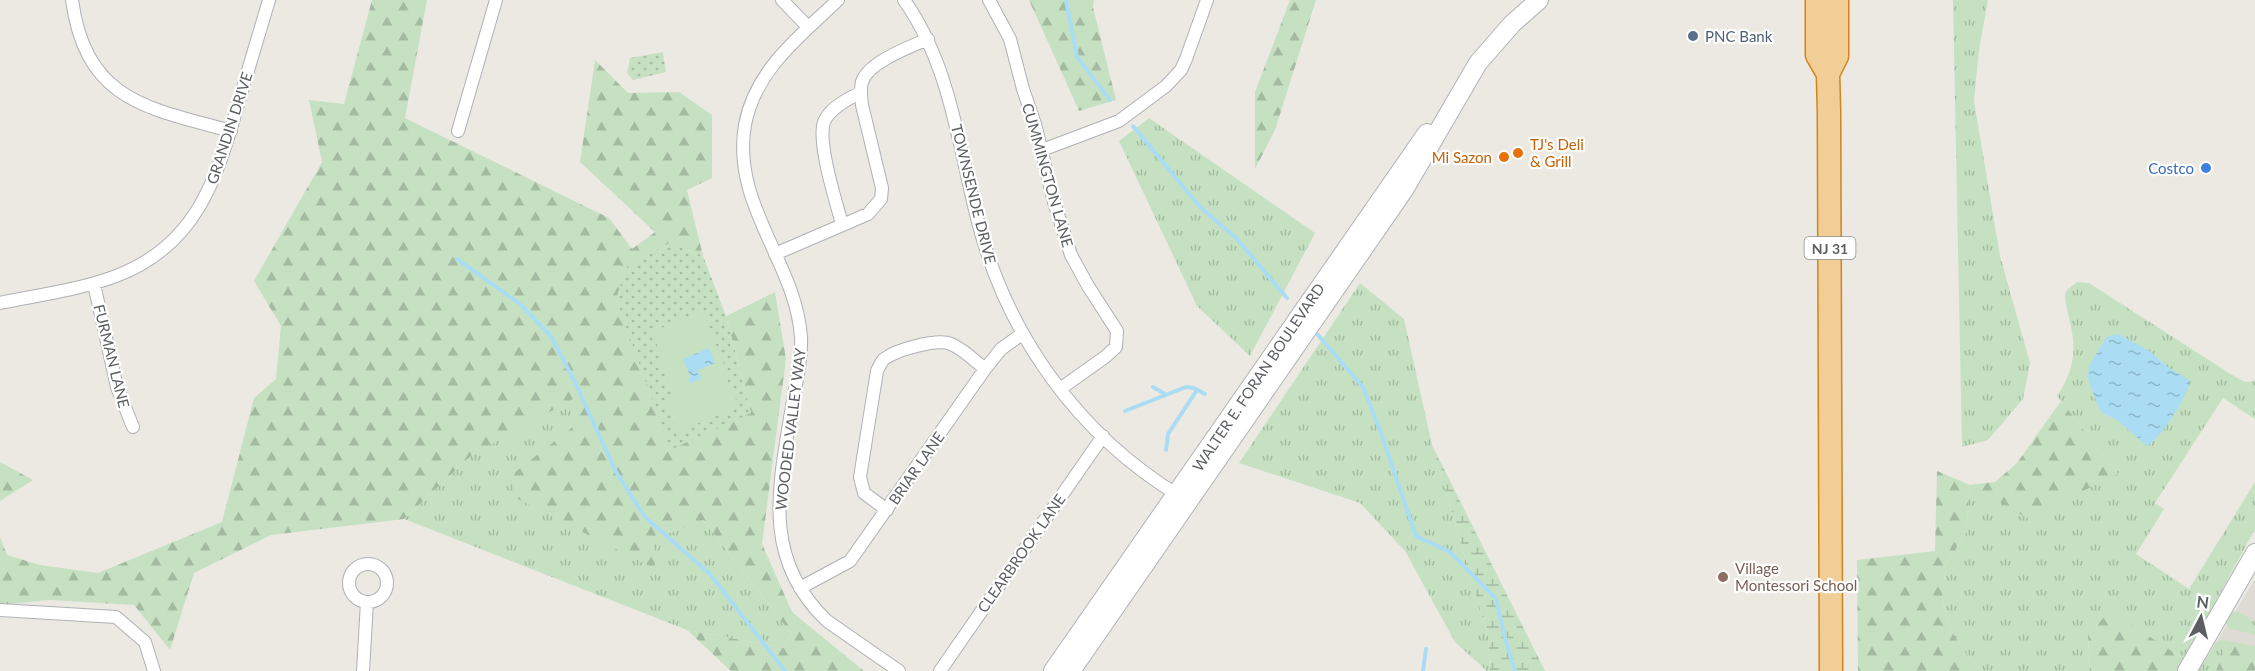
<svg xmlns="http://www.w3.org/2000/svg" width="2255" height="671" font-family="Lato,sans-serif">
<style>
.education{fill:#dedad4}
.grass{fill:url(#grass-tufts)}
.forest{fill:url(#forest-firs)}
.wetland{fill:url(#wetland-marsh)}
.park{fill:url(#park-dots)}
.pitch{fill:#c6e1c2}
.water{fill:url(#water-ripples)}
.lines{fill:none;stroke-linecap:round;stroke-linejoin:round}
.stream{stroke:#aaddf4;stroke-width:4}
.street-casing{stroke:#aeb1b4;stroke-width:14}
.secondary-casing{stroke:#afb3b6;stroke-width:20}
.highway-casing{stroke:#d4831b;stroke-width:25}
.street{stroke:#fff;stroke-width:12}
.secondary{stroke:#fff;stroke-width:18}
.highway{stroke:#f0ce96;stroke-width:22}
.service-dot{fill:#5c6f8a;stroke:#fff;stroke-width:2}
.food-dot{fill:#e8710a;stroke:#fff;stroke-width:2}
.shop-dot{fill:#3f7fe0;stroke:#fff;stroke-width:2}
.education-dot{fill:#8d6e63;stroke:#fff;stroke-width:2}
.labels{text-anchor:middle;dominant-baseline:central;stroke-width:4.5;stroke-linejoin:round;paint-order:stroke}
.shield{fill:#fff;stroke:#8c8f91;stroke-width:1.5}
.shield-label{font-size:14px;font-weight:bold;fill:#5b5f62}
.service-label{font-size:15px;fill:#4e5e75;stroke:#fff;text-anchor:start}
.street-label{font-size:15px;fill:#5b5f62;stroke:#fff}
.food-label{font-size:15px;fill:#c56008;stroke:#fff;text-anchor:start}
.shop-label{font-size:15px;fill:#366cbe;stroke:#fff;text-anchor:end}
.education-label{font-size:15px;fill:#785e54;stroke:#fff;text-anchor:start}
</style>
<defs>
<pattern id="grass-tufts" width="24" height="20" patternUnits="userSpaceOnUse" patternTransform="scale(1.5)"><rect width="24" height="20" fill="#c6e1c2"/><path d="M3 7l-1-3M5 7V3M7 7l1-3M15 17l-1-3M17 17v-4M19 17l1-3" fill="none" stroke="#a4baa1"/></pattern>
<pattern id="forest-firs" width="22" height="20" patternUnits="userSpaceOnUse" patternTransform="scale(1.5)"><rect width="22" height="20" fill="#c6e1c2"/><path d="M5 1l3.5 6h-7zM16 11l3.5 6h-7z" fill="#a4baa1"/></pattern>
<pattern id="wetland-marsh" width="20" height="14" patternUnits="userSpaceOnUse" patternTransform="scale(1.5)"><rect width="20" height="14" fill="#c6e1c2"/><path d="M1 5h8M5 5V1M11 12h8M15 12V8" fill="none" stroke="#a4baa1"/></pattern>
<pattern id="park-dots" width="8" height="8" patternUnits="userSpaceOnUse" patternTransform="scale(1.5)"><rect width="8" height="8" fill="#c6e1c2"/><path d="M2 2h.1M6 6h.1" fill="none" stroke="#a4baa1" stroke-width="1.8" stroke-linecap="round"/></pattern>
<pattern id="water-ripples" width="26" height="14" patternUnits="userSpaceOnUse" patternTransform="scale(1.5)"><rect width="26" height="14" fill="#aaddf4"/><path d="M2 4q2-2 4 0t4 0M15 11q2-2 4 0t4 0" fill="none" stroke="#8db6c9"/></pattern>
</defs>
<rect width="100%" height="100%" fill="#ece9e3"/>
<!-- education -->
<path class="education" d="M 2255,579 L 2255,671 L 2196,671 L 2208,656 Z"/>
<!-- grass -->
<path class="grass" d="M 1953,0 L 1988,0 L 1979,50 L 1974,101 L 2000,256 L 2030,363 L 2023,399 L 1988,440 L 1962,447 Z
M 1149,118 L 1315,233 L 1250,356 L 1197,306 L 1119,141 Z
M 2077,282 L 2089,283 L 2229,373 L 2245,382 L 2255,381 L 2255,419 L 2223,398 L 2155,503 L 2164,509 L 2136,554 L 2189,589 L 2255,482 L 2255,529 L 2184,659 L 2110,612 L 2088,634 L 2090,671 L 1983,671 L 1968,657 L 1951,630 L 1942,600 L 1946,564 L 1966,533 L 1970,485 L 2118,474 L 2057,396 C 2072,373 2077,355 2071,327 C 2069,316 2065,305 2065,294 L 2068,289 Z
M 1360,283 L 1404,319 L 1432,445 L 1488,636 L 1490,671 L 1487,671 L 1455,642 L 1405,551 L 1360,503 L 1239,463 Z
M 575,397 L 703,520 L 791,633 L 785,648 L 687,630 L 404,519 L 473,454 Z
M 2231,611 L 2239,612 L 2255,622 L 2255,635 L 2229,628 L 2225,622 Z
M 2223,640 L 2228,641 L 2216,671 L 2199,671 L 2216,642 Z"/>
<!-- forest -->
<path class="forest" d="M 372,0 L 427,0 L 405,118 L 609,218 L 632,249 L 655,232 L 580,162 L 595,60 L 628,93 L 679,92 L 712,115 L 712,178 L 687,190 L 703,256 L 670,243 L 628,265 L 751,413 L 726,316 L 775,292 L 786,359 L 762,544 L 792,612 L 864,671 L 731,671 L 687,630 L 785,648 L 791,633 L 703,520 L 654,539 L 655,569 L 518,499 L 509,477 L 574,426 L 575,398 L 473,454 L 404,519 L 271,535 L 194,573 L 170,650 L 134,605 L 49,600 L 0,605 L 0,537 L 7,555 L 40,565 L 98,573 L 222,522 L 254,398 L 276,379 L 281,326 L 254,281 L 322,162 L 309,100 L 344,104 Z
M 1029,0 L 1094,0 L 1093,7 L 1116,100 L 1079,111 Z
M 1290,0 L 1316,0 L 1275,130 L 1255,169 L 1255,92 Z
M 2061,401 L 2118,474 L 2027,518 L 1970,486 L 1966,533 L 1946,564 L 1942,600 L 1951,630 L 1968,657 L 1983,671 L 1858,671 L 1857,560 L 1935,551 L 1937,471 L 1970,485 L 1995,482 L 2017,463 Z
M 0,462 L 33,480 L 0,501 Z
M 2110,611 L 2184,659 L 2177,671 L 2090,671 L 2088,634 Z
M 2228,641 L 2255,646 L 2255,671 L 2216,671 Z"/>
<!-- wetland -->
<path class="wetland" d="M 1432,445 L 1545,671 L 1490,671 L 1488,636 Z"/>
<!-- park -->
<path class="park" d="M 663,52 L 666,72 L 633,80 L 627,73 L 630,58 Z
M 670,243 L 703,256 L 726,316 L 751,413 L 670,450 L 616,298 L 628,265 Z"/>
<!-- pitch -->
<path class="pitch" d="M 702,311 L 728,373 L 725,375 L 739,406 L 678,432 L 664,401 L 674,396 L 659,359 L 662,357 L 652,332 Z"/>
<!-- water -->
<path class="water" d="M 2118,334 L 2148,350 L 2168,367 L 2189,380 C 2192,392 2158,441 2147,446 L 2117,420 L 2104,414 L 2100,410 L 2091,388 L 2088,377 L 2089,366 L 2104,341 L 2108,336 Z
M 709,348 L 715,363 L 698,370 L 701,379 L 690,383 L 688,379 L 691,378 L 683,359 Z"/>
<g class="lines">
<!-- stream -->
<path class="stream" d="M 1066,0 L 1077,57 L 1110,100
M 1133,126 L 1200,207 L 1236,238 L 1287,298
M 457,259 L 520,304 L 550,335 L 574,380 L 616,472 L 645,517 L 710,574 L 785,671
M 1318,335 L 1363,387 L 1381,433 L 1416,536 L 1450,552 L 1496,599 L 1506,642 L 1515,671
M 1153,387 L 1165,394
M 1125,411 L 1186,387 L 1194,388 L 1205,394
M 1166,450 L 1168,434 L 1197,390
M 1423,671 L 1426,649"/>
<!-- street casing -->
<g class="street-casing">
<path id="street" d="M 72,0 C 86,101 147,108 231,131
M 782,0 L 808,27
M 838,0 C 800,36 755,70 745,125 C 731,204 796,263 801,337 C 802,358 797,379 793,400 C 780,482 759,556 827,621 L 899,671
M 904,0 C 950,65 958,143 977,218 C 1006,334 1078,435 1181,497
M 989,0 L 1010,39 L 1023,89 L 1035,124 L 1054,202 L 1071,255 L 1088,286 L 1117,331 L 1116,347 L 1105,357 L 1060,389
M 458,131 L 496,0
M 1042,150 L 1119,121 L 1166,86 L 1181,70 L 1186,59 L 1207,0
M 842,224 C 836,202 817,142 824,122 C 829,109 849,98 860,93
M 775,254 L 868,214 L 881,199 L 882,188 L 862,105 C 861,97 860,89 862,82 C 868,62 910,47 928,39
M 94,284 L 117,387 L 133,427
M 0,303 C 38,295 79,290 116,276 C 198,245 217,177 239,101 C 249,67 259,34 269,0
M 887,510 L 864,493 L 860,477 L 877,371 C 879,367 881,362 884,359 C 896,350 937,338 951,344 C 963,349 974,360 985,369
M349 583a19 19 0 1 1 38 0a19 19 0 1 1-38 0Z
M 800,588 L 850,561 L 985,369 L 1001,349 L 1022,334
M 0,610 L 116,617 L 145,642 L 154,671
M 363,671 L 367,602
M 940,671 L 1103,436"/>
</g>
<!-- secondary casing -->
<g class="secondary-casing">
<path id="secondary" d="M 1053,671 L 1427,133
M 1071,671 L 1404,190 L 1478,63 L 1512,24 L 1539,0
M 2187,671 L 2255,553"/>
</g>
<!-- highway casing -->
<g class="highway-casing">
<path id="highway" d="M 1817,0 L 1817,55 L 1828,74 L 1829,113 L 1831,671
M 1828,74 L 1837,56 L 1837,0"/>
</g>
<!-- street -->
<use href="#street" class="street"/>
<!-- secondary -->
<use href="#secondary" class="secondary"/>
<!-- highway -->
<use href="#highway" class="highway"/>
</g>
<!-- markers -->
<circle class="service-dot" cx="1693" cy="36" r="6"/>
<g class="food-dot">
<circle cx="1518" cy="153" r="6"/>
<circle cx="1504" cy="157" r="6"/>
</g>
<circle class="shop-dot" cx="2206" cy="168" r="6"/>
<circle class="education-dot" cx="1723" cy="577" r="6"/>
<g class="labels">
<!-- shield labels -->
<rect class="shield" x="1804.5" y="237" width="51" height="22" rx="4.5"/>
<g class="shield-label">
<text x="1830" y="248">NJ 31</text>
</g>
<!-- service labels -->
<g class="service-label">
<text x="1705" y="36">PNC Bank</text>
</g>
<!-- street labels -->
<g class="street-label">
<text transform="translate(229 128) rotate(-72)">GRANDIN DRIVE</text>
<text transform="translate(1048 175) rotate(74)">CUMMINGTON LANE</text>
<text transform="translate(974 194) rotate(76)">TOWNSENDE DRIVE</text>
<text transform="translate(112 356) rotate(76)">FURMAN LANE</text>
<text transform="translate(1258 377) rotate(-56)">WALTER E. FORAN BOULEVARD</text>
<text transform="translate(790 429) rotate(-83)">WOODED VALLEY WAY</text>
<text transform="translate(916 468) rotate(-55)">BRIAR LANE</text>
<text transform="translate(1021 553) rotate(-55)">CLEARBROOK LANE</text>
</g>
<!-- food labels -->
<g class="food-label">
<text x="1530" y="144">TJ's Deli<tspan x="1530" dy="17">&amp; Grill</tspan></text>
<text x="1492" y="157" text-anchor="end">Mi Sazon</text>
</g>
<!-- shop labels -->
<g class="shop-label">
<text x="2194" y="168">Costco</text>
</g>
<!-- education labels -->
<g class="education-label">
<text x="1735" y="568">Village<tspan x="1735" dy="17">Montessori School</tspan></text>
</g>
</g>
<!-- north arrow -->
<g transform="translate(2201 617) rotate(7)" stroke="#ffffff" stroke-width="4.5" paint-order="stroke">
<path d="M0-4.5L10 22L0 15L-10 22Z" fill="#5b5f62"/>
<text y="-9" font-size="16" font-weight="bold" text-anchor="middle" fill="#5b5f62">N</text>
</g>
</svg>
